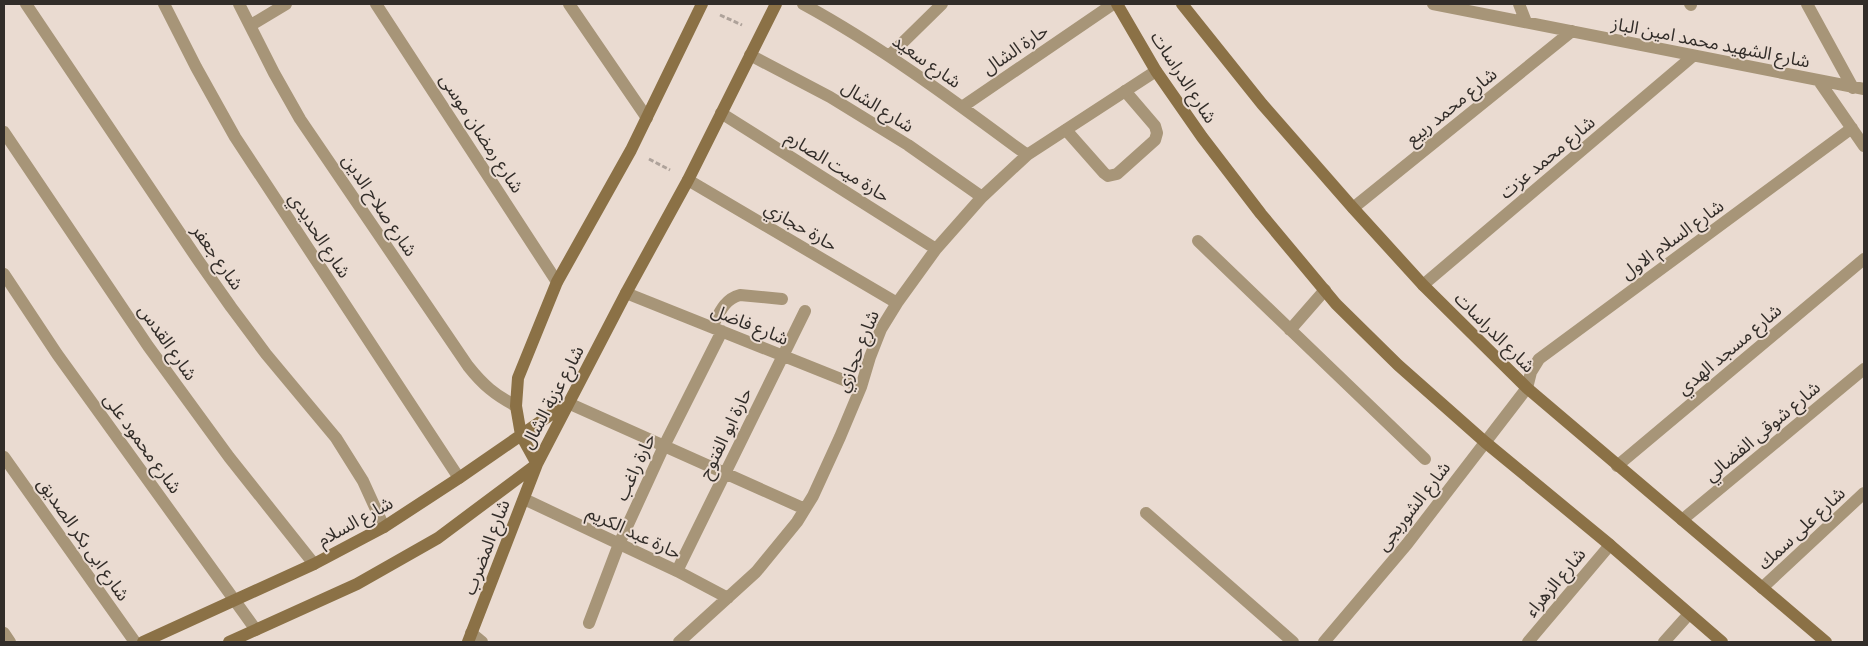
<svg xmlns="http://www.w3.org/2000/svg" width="1868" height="646" font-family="'PT Sans Narrow','Noto Sans Arabic',sans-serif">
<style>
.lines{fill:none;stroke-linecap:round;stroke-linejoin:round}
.path{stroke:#aea29a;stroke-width:3;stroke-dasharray:5 2.5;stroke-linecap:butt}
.lane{stroke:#a79578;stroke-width:12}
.street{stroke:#a79578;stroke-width:12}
.secondary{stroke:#8b7146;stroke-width:12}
.labels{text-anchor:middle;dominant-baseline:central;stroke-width:4;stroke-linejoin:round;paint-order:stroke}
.street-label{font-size:18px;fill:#322d29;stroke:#eadbd1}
</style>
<rect width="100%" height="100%" fill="#eadbd1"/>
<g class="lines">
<!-- path -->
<path class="path" d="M 720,15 L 742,25
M 649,159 L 670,170"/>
<!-- lane -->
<path class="lane" d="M 1066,130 L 1104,173 L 1108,176 L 1117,174 L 1155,140 L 1157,133 L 1155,126 L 1125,91
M 1198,241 L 1425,459
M 1290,330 L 1325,290
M 1146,513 L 1293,642"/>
<!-- street -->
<path class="street" d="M 26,4 L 198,260 L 231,307 L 266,354 L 336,438 L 363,481 L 384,527
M 164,4 L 196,67 L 235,137 L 459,478
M 239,4 L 274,73 L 300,119 L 468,366 C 483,385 495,395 516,406
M 376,4 L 557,282
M 569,4 L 647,118
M 803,4 C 882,47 954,101 1027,155
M 1433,4 L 1864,89
M 1519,4 L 1526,22
M 1690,4 L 1691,5
M 1807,4 L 1853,88
M 251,25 L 286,4
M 750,55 L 830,97 L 908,145 L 982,197
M 889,56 L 942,4
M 1819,81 L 1864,146
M 962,107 L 1113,4
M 721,113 L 936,249
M 4,132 L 148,346 L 229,457 L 314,564
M 688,180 L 897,303
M 1353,208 L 1572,31
M 4,274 L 57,354 L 256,630
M 1423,285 L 1693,56
M 626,293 L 861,387
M 712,327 C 719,314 724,299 740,295 L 782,299
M 568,403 L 805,509
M 4,457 L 135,642
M 1617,466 L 1864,259
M 524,499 L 677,571 L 728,598
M 1682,520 L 1864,369
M 677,571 L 805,311
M 1762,588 L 1864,493
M 589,623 L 619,544 L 664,446 L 722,331
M 4,633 L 10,642
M 471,633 L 482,642
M 679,642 L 756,572 L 797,522 L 813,496 L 840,437 L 861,387 L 870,357 L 881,329 L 897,303 L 936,249 L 982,197 L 1027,155 L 1156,71
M 1324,642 L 1407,544 L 1527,388 L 1531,372 L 1539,359 L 1852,128
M 1528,642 L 1610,545
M 1664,642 L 1689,614"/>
<!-- secondary -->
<path class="secondary" d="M 1117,4 L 1156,71 L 1202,137 L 1261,214 L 1336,304 L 1398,365 L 1485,442 L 1610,545 L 1722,642
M 1182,4 L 1262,104 L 1353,208 L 1423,285 L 1527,388 L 1826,642
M 537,464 L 521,435 L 516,406 L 518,378 L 557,282 L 631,150 L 702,4
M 143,642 L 314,564 L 384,527 L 459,478 L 566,404
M 229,642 L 357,584 L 438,538 L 537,464
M 468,642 L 537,464 L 626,293 L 688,180 L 776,4"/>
</g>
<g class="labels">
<!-- street labels -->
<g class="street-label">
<text transform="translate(1711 42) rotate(11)">شارع الشهيد محمد امين الباز</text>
<text transform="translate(1015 49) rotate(-34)">حارة الشال</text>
<text transform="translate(927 61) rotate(35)">شارع سعيد</text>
<text transform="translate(1184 77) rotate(57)">شارع الدراسات</text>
<text transform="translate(878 106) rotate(32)">شارع الشال</text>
<text transform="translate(1451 106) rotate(-39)">شارع محمد ربيع</text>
<text transform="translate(482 133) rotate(57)">شارع رمضان موسى</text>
<text transform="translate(1547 157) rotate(-40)">شارع محمد عزت</text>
<text transform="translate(838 166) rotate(32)">حارة ميت الصارم</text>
<text transform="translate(380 205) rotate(56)">شارع صلاح الدين</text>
<text transform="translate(801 226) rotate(30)">حارة حجازي</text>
<text transform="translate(320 235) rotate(57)">شارع الحديدي</text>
<text transform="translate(1672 239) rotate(-36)">شارع السلام الاول</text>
<text transform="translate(218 257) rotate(55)">شارع جعفر</text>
<text transform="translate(750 324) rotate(22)">شارع فاضل</text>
<text transform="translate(1495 332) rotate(45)">شارع الدراسات</text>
<text transform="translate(168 342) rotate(55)">شارع القدس</text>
<text transform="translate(1729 349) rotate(-40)">شارع مسجد الهدي</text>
<text transform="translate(857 351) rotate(-68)">شارع حجازي</text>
<text transform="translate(552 397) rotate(-62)">شارع عزبة الشال</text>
<text transform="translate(1762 431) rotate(-40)">شارع شوقى الفضالي</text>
<text transform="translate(725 433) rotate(-64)">حارة ابو الفتوح</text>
<text transform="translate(143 443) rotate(54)">شارع محمود على</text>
<text transform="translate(635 467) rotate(-65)">حارة راغب</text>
<text transform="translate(1413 506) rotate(-52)">شارع الشوربجى</text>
<text transform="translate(355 521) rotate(-29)">شارع السلام</text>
<text transform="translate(1801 528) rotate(-43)">شارع على سمك</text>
<text transform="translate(634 532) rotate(25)">حارة عبد الكريم</text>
<text transform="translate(84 539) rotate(55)">شارع ابى بكر الصديق</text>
<text transform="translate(486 547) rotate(-69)">شارع المضرب</text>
<text transform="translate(1555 582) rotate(-50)">شارع الزهراء</text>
</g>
</g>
<!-- border -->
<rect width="1868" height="646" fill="none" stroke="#322d29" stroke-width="10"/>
</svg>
